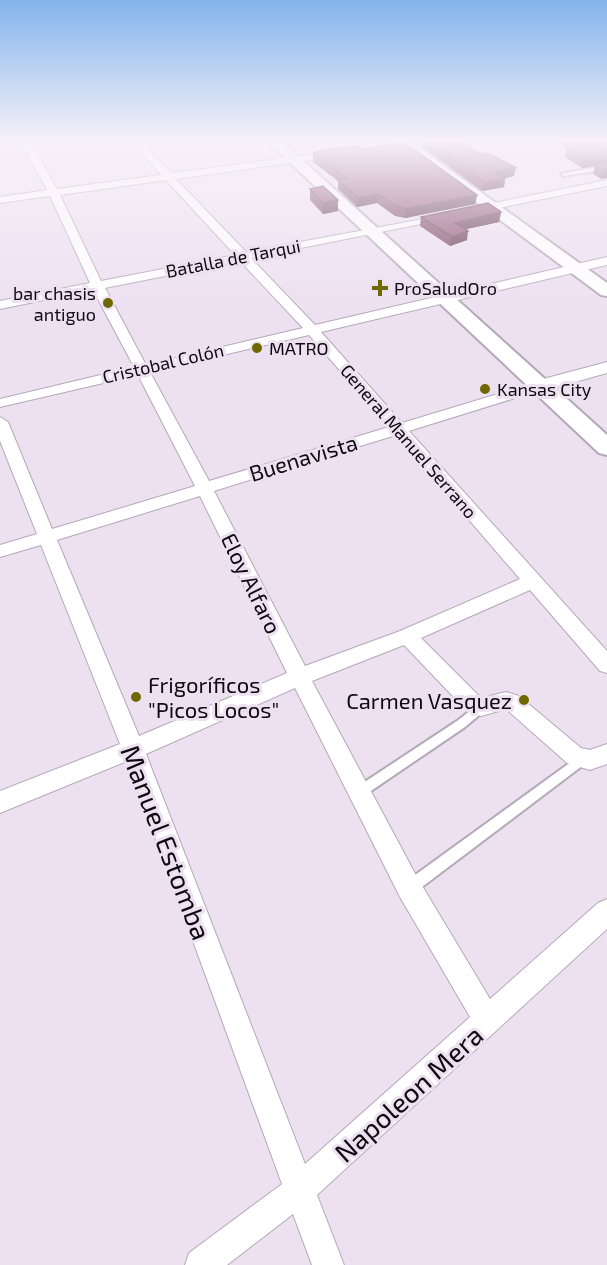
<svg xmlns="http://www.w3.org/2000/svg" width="607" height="1265" font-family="'Exo 2',sans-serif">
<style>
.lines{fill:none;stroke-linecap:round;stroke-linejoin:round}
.service-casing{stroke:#b4a8b8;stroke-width:4}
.minor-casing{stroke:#b4a8b8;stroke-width:2}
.tertiary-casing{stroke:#b4a8b8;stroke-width:2}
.secondary-casing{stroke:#b4a8b8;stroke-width:4}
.service{fill:#fff;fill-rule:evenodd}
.minor{fill:#fff;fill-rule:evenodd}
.tertiary{fill:#fff;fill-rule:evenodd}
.secondary{fill:#fff;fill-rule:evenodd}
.wall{fill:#723c5a}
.shaded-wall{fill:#5d314a}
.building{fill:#854669;stroke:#5d314a;stroke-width:1.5}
.poi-dot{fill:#6f6800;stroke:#ede0f1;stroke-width:2}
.labels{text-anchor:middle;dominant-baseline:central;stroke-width:6;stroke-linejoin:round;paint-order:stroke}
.far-street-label{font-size:18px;fill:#0e0a10;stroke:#ede0f1}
.far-poi-label{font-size:18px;fill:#0e0a10;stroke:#ede0f1;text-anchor:start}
.street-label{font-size:22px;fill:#0e0a10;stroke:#ede0f1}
.poi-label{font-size:22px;fill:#0e0a10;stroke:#ede0f1;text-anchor:start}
.near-street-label{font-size:27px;fill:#0e0a10;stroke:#ede0f1}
</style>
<rect width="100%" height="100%" fill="#ede0f1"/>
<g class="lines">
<!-- service casing -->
<g class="service-casing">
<path id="service" d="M 607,165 L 607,169 L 564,176 L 561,174 Z
M 480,703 L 484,705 L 486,708 L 484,711 L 465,727 L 362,797 L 358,799 L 354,797 L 352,793 L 354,789 L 457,721 Z
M 582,754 L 586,755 L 588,759 L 586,763 L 414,893 L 409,895 L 404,893 L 402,888 L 404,883 Z"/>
</g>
<!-- minor casing -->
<g class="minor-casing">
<path id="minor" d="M 10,140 L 33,140 L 31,142 L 57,189 L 161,175 L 130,140 L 140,140 L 171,173 L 342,151 L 344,153 L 339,156 L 176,179 L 246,252 L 450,214 L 450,218 L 446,219 L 251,258 L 315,325 L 607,257 L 607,265 L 321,332 L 402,423 L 534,383 L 544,383 L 546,386 L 544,389 L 409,431 L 607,651 L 607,673 L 600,671 L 530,590 L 421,638 L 481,698 L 506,692 L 519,696 L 581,748 L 590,750 L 607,744 L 607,764 L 590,770 L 567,763 L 506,709 L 481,716 L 468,712 L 404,645 L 312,681 L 418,879 L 490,999 L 598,903 L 607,899 L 607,929 L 317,1195 L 344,1265 L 312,1265 L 293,1214 L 227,1265 L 185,1265 L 189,1253 L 282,1184 L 127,761 L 0,813 L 0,791 L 120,744 L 41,545 L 0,557 L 0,545 L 37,534 L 0,441 L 0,417 L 8,422 L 52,529 L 195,486 L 138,375 L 0,407 L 0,399 L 134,367 L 93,290 L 0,309 L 0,301 L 90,283 L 50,196 L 0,203 L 0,197 L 47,190 L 22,144 L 0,148 L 0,142 ZM 166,180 L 235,255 L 101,281 L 60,195 ZM 240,261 L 303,328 L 146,365 L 105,288 ZM 309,335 L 389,427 L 209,481 L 150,372 ZM 396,435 L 520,579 L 400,631 L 305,666 L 214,491 ZM 200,496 L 287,673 L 139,736 L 57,540 ZM 295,688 L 400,897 L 470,1017 L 305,1164 L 146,754 Z
M 405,140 L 431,140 L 386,149 L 381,146 Z
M 607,180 L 607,186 L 474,213 L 469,210 L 474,207 Z"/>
</g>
<!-- tertiary casing -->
<g class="tertiary-casing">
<path id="tertiary" d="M 607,362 L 607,373 L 539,392 L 532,390 L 530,386 L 532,382 Z"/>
</g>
<!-- secondary casing -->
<g class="secondary-casing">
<path id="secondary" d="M 266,140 L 280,140 L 607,435 L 607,455 L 599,453 Z
M 393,140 L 408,140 L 607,283 L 607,296 L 601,295 Z"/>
</g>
<!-- service -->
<use href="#service" class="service"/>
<!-- minor -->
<use href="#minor" class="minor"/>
<!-- tertiary -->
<use href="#tertiary" class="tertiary"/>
<!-- secondary -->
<use href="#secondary" class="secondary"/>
</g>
<!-- wall -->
<path class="wall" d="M 423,140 L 460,140 L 514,176 L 505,178 L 504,187 L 482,191 L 422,147 Z
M 553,140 L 607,140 L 607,178 L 601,179 L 593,174 L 595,166 L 599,165 L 582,168 L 565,157 L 567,149 Z
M 362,149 L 477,195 L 475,204 L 405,218 L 395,216 L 377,203 L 357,207 L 338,189 L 338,181 L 313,162 L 313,153 Z
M 310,189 L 338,200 L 338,211 L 323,214 L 310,200 Z
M 501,212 L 499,222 L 466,229 L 467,240 L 450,246 L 420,226 L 421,217 Z"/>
<!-- shaded-wall -->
<path class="shaded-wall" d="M 607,156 L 607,164 L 582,168 L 584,160 Z
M 516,168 L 514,176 L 493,180 L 494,172 Z
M 607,170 L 607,178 L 601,179 L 603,171 Z
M 505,178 L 504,187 L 482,191 L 484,182 Z
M 378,194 L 377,203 L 357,207 L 358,198 Z
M 477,195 L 475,204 L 405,218 L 406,209 Z
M 338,200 L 338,211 L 323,214 L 323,203 Z
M 501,212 L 499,222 L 453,232 L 455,223 Z
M 468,231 L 467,240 L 450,246 L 452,237 Z"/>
<!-- building -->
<path class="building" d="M 424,140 L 460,140 L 479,153 L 492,155 L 516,168 L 494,172 L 505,178 L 484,182 Z
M 567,140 L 607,140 L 607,156 L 584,160 L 567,149 L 578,147 Z
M 404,142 L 477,195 L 406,209 L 396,206 L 378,194 L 358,198 L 338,180 L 348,179 L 313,153 L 329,149 L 358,146 L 362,149 Z
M 607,163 L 607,170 L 603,171 L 595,166 Z
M 323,186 L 338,200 L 323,203 L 310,189 Z
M 488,203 L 501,212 L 455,223 L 468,231 L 452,237 L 421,217 Z"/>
<!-- sky -->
<linearGradient id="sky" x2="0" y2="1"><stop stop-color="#83b4ec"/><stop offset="0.44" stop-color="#f7f1f9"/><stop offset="1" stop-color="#f7f1f9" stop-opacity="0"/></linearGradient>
<rect width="607" height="318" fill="url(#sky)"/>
<!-- markers -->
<g class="poi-dot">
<path d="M377 279h6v6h6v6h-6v6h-6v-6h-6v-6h6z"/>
<circle cx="108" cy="303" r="6"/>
<circle cx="257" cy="348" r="6"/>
<circle cx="485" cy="389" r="6"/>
<circle cx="136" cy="697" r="6"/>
<circle cx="524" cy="700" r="6"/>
</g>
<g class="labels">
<!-- far-street labels -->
<g class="far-street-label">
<text transform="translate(233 258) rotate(-11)">Batalla de Tarqui</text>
<text transform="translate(163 363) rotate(-13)">Cristobal Colón</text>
<text transform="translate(409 441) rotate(49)">General Manuel Serrano</text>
</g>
<!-- far-poi labels -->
<g class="far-poi-label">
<text x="394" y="288">ProSaludOro</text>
<text x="96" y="293" text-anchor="end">bar chasis<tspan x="96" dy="21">antiguo</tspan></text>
<text x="269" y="348">MATRO</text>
<text x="497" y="389">Kansas City</text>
</g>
<!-- street labels -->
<g class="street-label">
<text transform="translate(303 457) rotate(-17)">Buenavista</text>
<text transform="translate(252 583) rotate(64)">Eloy Alfaro</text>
</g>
<!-- poi labels -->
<g class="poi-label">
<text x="148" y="684">Frigoríficos<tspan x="148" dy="25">"Picos Locos"</tspan></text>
<text x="512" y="700" text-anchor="end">Carmen Vasquez</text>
</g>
<!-- near-street labels -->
<g class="near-street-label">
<text transform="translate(167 842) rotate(69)">Manuel Estomba</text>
<text transform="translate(408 1093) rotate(-42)">Napoleon Mera</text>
</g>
</g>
</svg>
